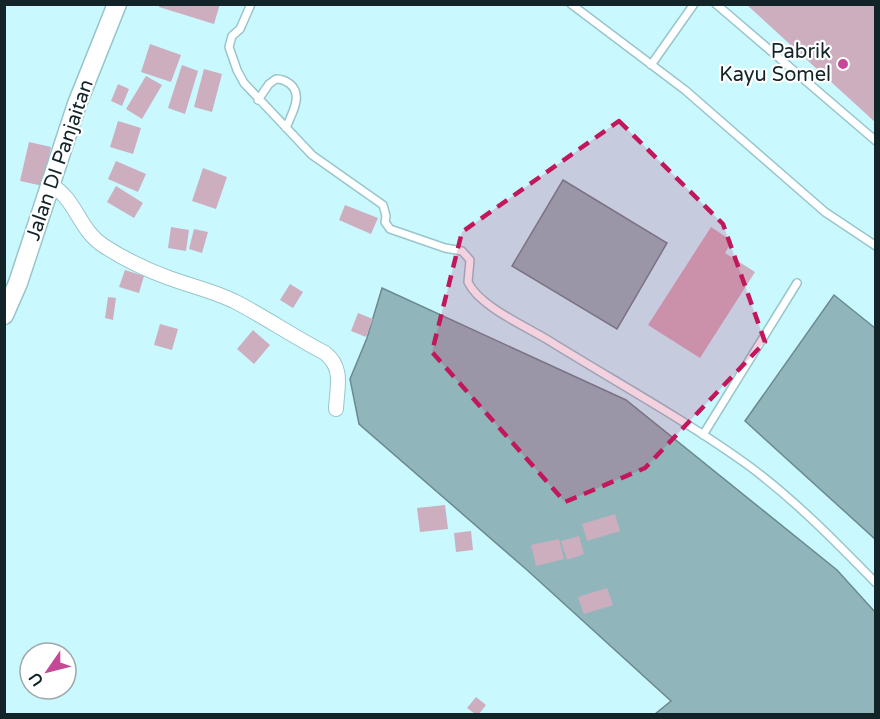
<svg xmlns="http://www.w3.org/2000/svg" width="880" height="719" font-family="'Varela Round',sans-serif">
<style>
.water{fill:#90b6bc;stroke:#6a8a8f;stroke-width:1.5}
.building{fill:#cdaebe}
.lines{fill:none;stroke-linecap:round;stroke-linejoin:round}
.lane-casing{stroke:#98c5cb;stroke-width:10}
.street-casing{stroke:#98c5cb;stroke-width:16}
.secondary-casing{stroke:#98c5cb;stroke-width:21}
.lane{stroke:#fff;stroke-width:7}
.street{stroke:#fff;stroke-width:14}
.secondary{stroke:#fff;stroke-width:18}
.marked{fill:#c2185b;fill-opacity:0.2;stroke:#c2185b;stroke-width:4.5;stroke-dasharray:12 8;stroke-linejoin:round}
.poi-dot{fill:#c54796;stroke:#fff;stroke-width:2}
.labels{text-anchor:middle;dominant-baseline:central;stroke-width:4.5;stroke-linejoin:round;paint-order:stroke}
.poi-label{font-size:20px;fill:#122427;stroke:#fff;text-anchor:end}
.street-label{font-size:20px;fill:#122427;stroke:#fff}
</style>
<rect width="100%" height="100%" fill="#c9f8ff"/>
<!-- water -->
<path class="water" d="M 563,180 L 667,243 L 617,329 L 512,266 Z
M 382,288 L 626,400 L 837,570 L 875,612 L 875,714 L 655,714 L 671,701 L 527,570 L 359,424 L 350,379 L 367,338 Z
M 834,295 L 875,328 L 875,539 L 745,421 Z"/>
<!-- building -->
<path class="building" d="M 160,4 L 220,4 L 214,24 L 159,7 Z
M 746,4 L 876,4 L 876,123 Z
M 150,44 L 181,55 L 171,82 L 141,72 Z
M 182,65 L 198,71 L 185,114 L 168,108 Z
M 204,69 L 222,74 L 212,112 L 194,107 Z
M 146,76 L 162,85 L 142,119 L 126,109 Z
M 118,84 L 129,89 L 122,106 L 111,101 Z
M 118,121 L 141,128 L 133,154 L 110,147 Z
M 29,142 L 51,147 L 43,186 L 20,181 Z
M 116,161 L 146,174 L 138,192 L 108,179 Z
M 203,168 L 227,177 L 216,209 L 192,201 Z
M 116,186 L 143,203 L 134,218 L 107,202 Z
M 345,205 L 378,218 L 371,234 L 339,220 Z
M 171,227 L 189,230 L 186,251 L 168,248 Z
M 711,227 L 732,241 L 725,253 L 755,272 L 700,358 L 648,325 Z
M 194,229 L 208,232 L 202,253 L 189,249 Z
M 125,270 L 144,276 L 139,293 L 119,287 Z
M 290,284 L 303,292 L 293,308 L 280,300 Z
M 108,297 L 116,298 L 113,320 L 105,318 Z
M 358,313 L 373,319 L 366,337 L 351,331 Z
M 160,324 L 178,329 L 172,350 L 154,345 Z
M 253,330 L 270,345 L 254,364 L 237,349 Z
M 445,505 L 448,529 L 420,532 L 417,508 Z
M 615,514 L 620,531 L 587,541 L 582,524 Z
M 471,531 L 473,550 L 456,552 L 454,533 Z
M 579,536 L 584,554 L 567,560 L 561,541 Z
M 559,539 L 564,559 L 536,566 L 531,545 Z
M 607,588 L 613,605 L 584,614 L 578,597 Z
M 476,697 L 486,705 L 479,714 L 475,714 L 467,708 Z"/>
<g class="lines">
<!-- lane casing -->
<g class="lane-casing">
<path id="lane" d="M 251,4 L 240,29 L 232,36 L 229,47 L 237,70 L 244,83 L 312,155 L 383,205 L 386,216 L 385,222 L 390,229 L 445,248 L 462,251 L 470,260 L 468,282 C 479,306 525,326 548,340 C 614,381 682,418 745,463 C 793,498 834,540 876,583
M 571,4 L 685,90 L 825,212 L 876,246
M 716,4 L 876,141
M 651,65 L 694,4
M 258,100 L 269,84 L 276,79 C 282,79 285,80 290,84 C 304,95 291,115 286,128
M 703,435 L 797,283"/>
</g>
<!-- street casing -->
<g class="street-casing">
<path id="street" d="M 51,185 C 77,200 78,229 104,246 C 124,259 147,270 169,278 C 191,286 213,291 234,301 C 265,317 294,337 325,353 C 344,368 337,387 336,409"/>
</g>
<!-- secondary casing -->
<g class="secondary-casing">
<path id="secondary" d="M 4,315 L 18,283 L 77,104 L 117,4"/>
</g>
<!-- lane -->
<use href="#lane" class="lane"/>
<!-- street -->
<use href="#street" class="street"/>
<!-- secondary -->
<use href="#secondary" class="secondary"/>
</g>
<!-- marked area -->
<path class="marked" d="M 619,121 L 723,224 L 765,342 L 645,468 L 565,502 L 432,352 L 462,232 Z"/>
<!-- markers -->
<circle class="poi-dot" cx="843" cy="64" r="6"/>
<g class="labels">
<!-- poi labels -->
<g class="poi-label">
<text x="831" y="52">Pabrik<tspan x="831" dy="23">Kayu Somel</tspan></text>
</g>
<!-- street labels -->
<g class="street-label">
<text transform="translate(60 160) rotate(-71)">Jalan DI Panjaitan</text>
</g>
</g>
<!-- border -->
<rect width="880" height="719" fill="none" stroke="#122427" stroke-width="12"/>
<!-- north arrow -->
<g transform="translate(48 671) rotate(235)"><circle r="28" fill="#ffffff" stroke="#a0a7a9" stroke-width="1.5"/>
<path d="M0-4.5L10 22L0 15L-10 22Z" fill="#c54796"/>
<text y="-9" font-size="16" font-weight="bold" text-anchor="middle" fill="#122427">U</text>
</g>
</svg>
